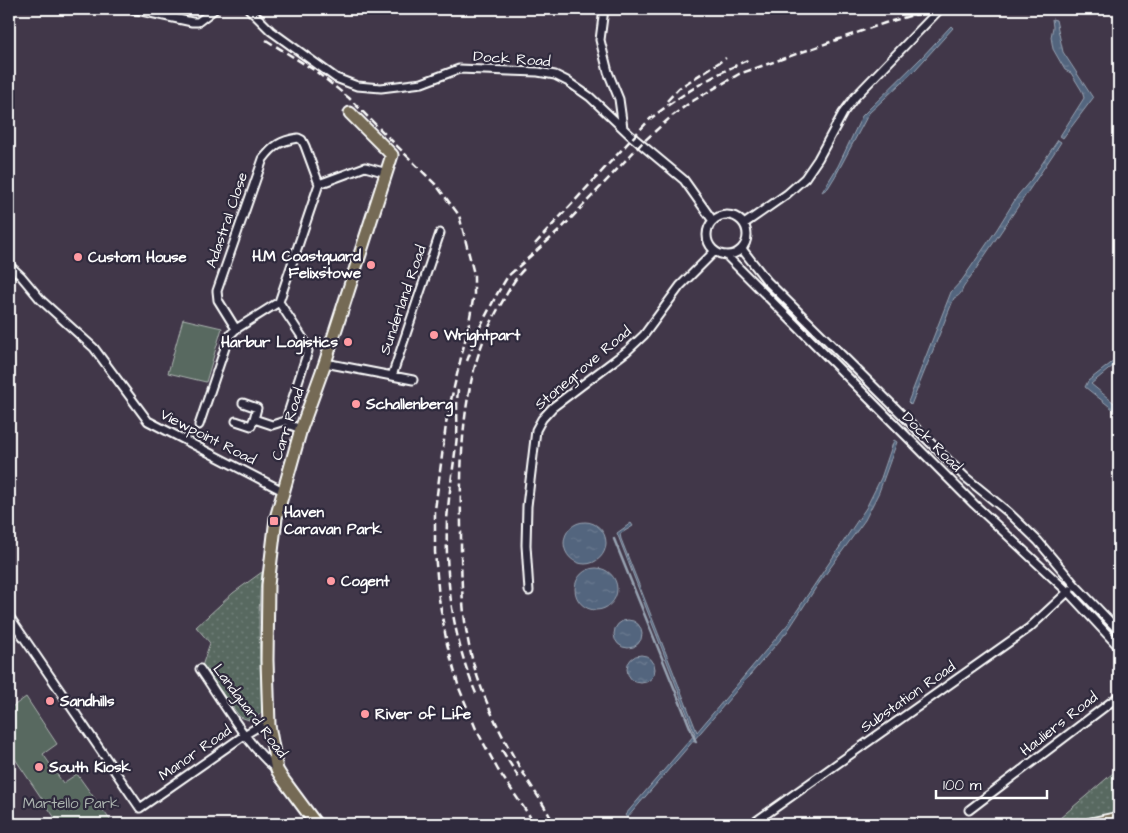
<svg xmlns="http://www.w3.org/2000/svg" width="1128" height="833" font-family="'Architects Daughter',sans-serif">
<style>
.grass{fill:url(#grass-dots);stroke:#acb4b0}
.park{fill:#586961;stroke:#acb4b0}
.water{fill:url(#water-ripples);stroke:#98a3b2}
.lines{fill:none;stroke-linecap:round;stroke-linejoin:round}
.stream{stroke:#98a3b2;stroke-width:2.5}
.minor-casing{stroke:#fff;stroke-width:11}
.primary-casing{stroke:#fff;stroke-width:15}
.minor{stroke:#2f2a3d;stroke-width:7}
.primary{stroke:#746b55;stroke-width:11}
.rail{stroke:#fff;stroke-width:2.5;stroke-dasharray:8 4;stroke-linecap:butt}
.poi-dot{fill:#ff9aa2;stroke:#2f2a3d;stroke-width:2}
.labels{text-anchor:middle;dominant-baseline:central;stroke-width:4.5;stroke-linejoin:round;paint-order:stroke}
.street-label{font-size:15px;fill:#fff;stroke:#2f2a3d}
.poi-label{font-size:15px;font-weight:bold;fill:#fff;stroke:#2f2a3d;text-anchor:start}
.park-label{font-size:15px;fill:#acb4b0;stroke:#2f2a3d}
</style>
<defs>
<pattern id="grass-dots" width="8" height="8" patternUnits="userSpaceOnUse" patternTransform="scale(1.25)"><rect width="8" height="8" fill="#586961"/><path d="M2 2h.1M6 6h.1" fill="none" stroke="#718079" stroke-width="1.8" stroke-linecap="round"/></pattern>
<pattern id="water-ripples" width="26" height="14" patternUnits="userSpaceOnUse" patternTransform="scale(1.25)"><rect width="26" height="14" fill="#53657e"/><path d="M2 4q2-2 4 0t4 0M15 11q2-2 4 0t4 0" fill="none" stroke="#6d7c91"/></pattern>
</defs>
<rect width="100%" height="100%" fill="#413749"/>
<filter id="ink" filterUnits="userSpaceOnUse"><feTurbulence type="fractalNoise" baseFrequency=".02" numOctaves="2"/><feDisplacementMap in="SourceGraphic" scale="10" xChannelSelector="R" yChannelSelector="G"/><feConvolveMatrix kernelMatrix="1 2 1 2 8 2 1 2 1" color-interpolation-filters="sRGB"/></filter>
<g filter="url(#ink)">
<!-- grass -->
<path class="grass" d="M 262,572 C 256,619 261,665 262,712 L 258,716 L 249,720 L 240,717 L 202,666 L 210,643 L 196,627 L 233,593 Z
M 1119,768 L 1119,818 L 1091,824 L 1053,824 Z"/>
<!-- park -->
<path class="park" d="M 183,319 L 222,328 L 206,382 L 168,373 Z
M 26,697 L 57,744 L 43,754 L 63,783 L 77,774 L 113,824 L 59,824 L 9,750 L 9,709 Z"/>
<!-- water -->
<path class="water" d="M 1052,19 L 1056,20 L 1063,52 L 1093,98 L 1063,138 L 1060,136 L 1084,98 L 1082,91 L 1071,73 L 1065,70 L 1053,49 L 1051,37 L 1053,27 Z
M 951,26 L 953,28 L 915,70 L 869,113 L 836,175 L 828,188 L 822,192 L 838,166 L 862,116 L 922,57 Z
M 1058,140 L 1061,142 L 1054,153 L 963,288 C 961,294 959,296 954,298 L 911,405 L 908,402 L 951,292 L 962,280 L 997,229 L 1018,195 L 1031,180 Z
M 1119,357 L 1119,361 L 1091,384 L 1119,407 L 1119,414 L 1085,387 L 1088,381 Z
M 894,440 L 897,442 L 879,492 L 865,520 L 817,586 L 787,632 L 627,818 L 625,815 L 695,734 L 617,533 L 631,523 L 633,526 L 620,534 L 621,539 L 697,732 L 788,624 L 866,508 L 881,478 Z
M564 543a21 21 0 1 1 42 0a21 21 0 1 1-42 0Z
M575 589a21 21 0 1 1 42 0a21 21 0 1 1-42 0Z
M614 634a14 14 0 1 1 28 0a14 14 0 1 1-28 0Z
M627 669a14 14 0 1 1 28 0a14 14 0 1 1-28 0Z"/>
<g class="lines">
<!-- stream -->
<path class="stream" d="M 614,539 L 696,742"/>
<!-- minor casing -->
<g class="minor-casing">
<path id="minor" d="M 132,9 L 192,22 L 198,22 L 215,9
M 249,9 L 271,31 L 336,78 L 357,86 L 381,88 L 422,83 L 459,69 L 538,72 L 555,75 L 567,81 L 590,97 L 630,135 L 684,180 L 713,221
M 604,9 L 600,40 L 608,72 L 619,99 L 623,128
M 298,138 L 302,140 L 305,146 L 319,184 L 279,302 L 236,329 L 218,300 L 217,291 L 263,159 C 274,145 280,141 298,138 Z
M 319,184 L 365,167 L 387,173
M707 235a20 20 0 1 1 40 0a20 20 0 1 1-40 0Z
M 744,224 L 787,194 L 805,178 L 818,159 L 843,113 L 855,97 L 940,9
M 742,249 L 767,281 L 855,368 L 965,477 L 1008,512 L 1038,541 L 1075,585 L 1119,631
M 726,255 L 974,504 L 1068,592 L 1119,647
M 9,265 L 21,276 L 41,300 L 94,348 L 148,421 L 283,491
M 279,302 L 306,343 L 308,351 L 288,413 L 288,420 L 290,425 L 301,429
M 325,363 L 413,380
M 392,376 L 440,233
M 243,403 L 257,408 L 254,419
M 236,421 L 251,426 L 254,419 L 272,425 L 288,420
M 199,425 L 229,336 L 236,329
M 529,591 L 526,545 L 527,506 L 536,430 L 542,419 L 553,407 L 627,351 L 644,335 L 680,286 L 715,251
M 9,616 L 140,808 L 246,734 L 256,728 L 269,725
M 200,669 C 222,701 247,745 277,770
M 969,810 L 1119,696
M 752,824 L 1029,628 L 1070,590"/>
</g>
<!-- primary casing -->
<g class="primary-casing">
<path id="primary" d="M 316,824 L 282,778 L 277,770 L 269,725 L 267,660 L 268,585 L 276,518 L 301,429 L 325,363 L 392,155 L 350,113
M 1091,824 L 1119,818"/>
</g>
<!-- minor -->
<use href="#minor" class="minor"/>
<!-- primary -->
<use href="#primary" class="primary"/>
<!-- rail -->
<path class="rail" d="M 266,40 L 314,70 L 349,98 L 436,185 L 459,215 L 474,274 L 474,294 L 468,328 L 447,417 L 435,510 L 435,552 L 439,599 L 447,644 L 459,688 L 476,729 L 498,770 L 535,824
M 667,101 L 679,88 L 726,58
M 535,244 L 650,119 C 680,95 713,75 748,60
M 524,269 C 514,279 508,292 501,304 C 461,372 460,451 461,528 C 461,581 461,633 480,684 C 490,713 504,740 519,766 C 530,785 544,804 554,824
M 467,361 L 480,327 L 497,294 L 508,276 L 560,230 L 642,143 L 672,116 L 691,102 L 739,74 L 885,23 L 913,15 L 953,9
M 458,390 C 456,406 458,421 457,436 C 454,464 449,492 447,520 C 445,580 453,640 477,696
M 502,750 L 520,780"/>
</g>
</g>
<!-- markers -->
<g class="poi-dot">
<circle cx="78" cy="257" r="5"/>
<circle cx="371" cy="265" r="5"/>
<circle cx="434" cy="335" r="5"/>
<circle cx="348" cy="342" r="5"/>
<circle cx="356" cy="404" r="5"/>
<rect x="269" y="516" width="10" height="10" rx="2.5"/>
<circle cx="331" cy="581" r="5"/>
<circle cx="50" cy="701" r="5"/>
<circle cx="365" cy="714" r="5"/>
<circle cx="39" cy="767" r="5"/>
</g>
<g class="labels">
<!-- street labels -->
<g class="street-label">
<text transform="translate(512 59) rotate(4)">Dock Road</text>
<text transform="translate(227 220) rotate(-71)">Adastral Close</text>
<text transform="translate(403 300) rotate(-71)">Sunderland Road</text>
<text transform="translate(583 368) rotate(-40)">Stonegrove Road</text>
<text transform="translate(288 424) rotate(-72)">Carr Road</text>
<text transform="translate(208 437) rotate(27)">Viewpoint Road</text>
<text transform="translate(932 442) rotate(45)">Dock Road</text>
<text transform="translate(908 697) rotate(-35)">Substation Road</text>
<text transform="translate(250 711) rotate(53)">Landguard Road</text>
<text transform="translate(1059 724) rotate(-38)">Hauliers Road</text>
<text transform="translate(195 753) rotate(-35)">Manor Road</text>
</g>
<!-- poi labels -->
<g class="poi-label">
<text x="361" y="256" text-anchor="end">H.M Coastguard<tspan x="361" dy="17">Felixstowe</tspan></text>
<text x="88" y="257">Custom House</text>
<text x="444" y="335">Wrightpart</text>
<text x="338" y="342" text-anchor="end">Harbur Logistics</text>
<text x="366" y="404">Schallenberg</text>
<text x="284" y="512">Haven<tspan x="284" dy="17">Caravan Park</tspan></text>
<text x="341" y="581">Cogent</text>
<text x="60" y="701">Sandhills</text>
<text x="375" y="714">River of Life</text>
<text x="49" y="767">South Kiosk</text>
</g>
<!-- park labels -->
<g class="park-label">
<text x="71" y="803">Martello Park</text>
</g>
</g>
<!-- margin -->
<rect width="1128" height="833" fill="none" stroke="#2f2a3d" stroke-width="30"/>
<rect x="15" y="15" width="1098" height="803" fill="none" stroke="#fff" stroke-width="2" filter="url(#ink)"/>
<!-- scale -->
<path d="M936 790v8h111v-8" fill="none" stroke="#ffffff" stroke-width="2.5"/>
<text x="943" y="790" font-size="15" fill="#ffffff" stroke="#2f2a3d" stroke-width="4" paint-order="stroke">100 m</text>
</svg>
